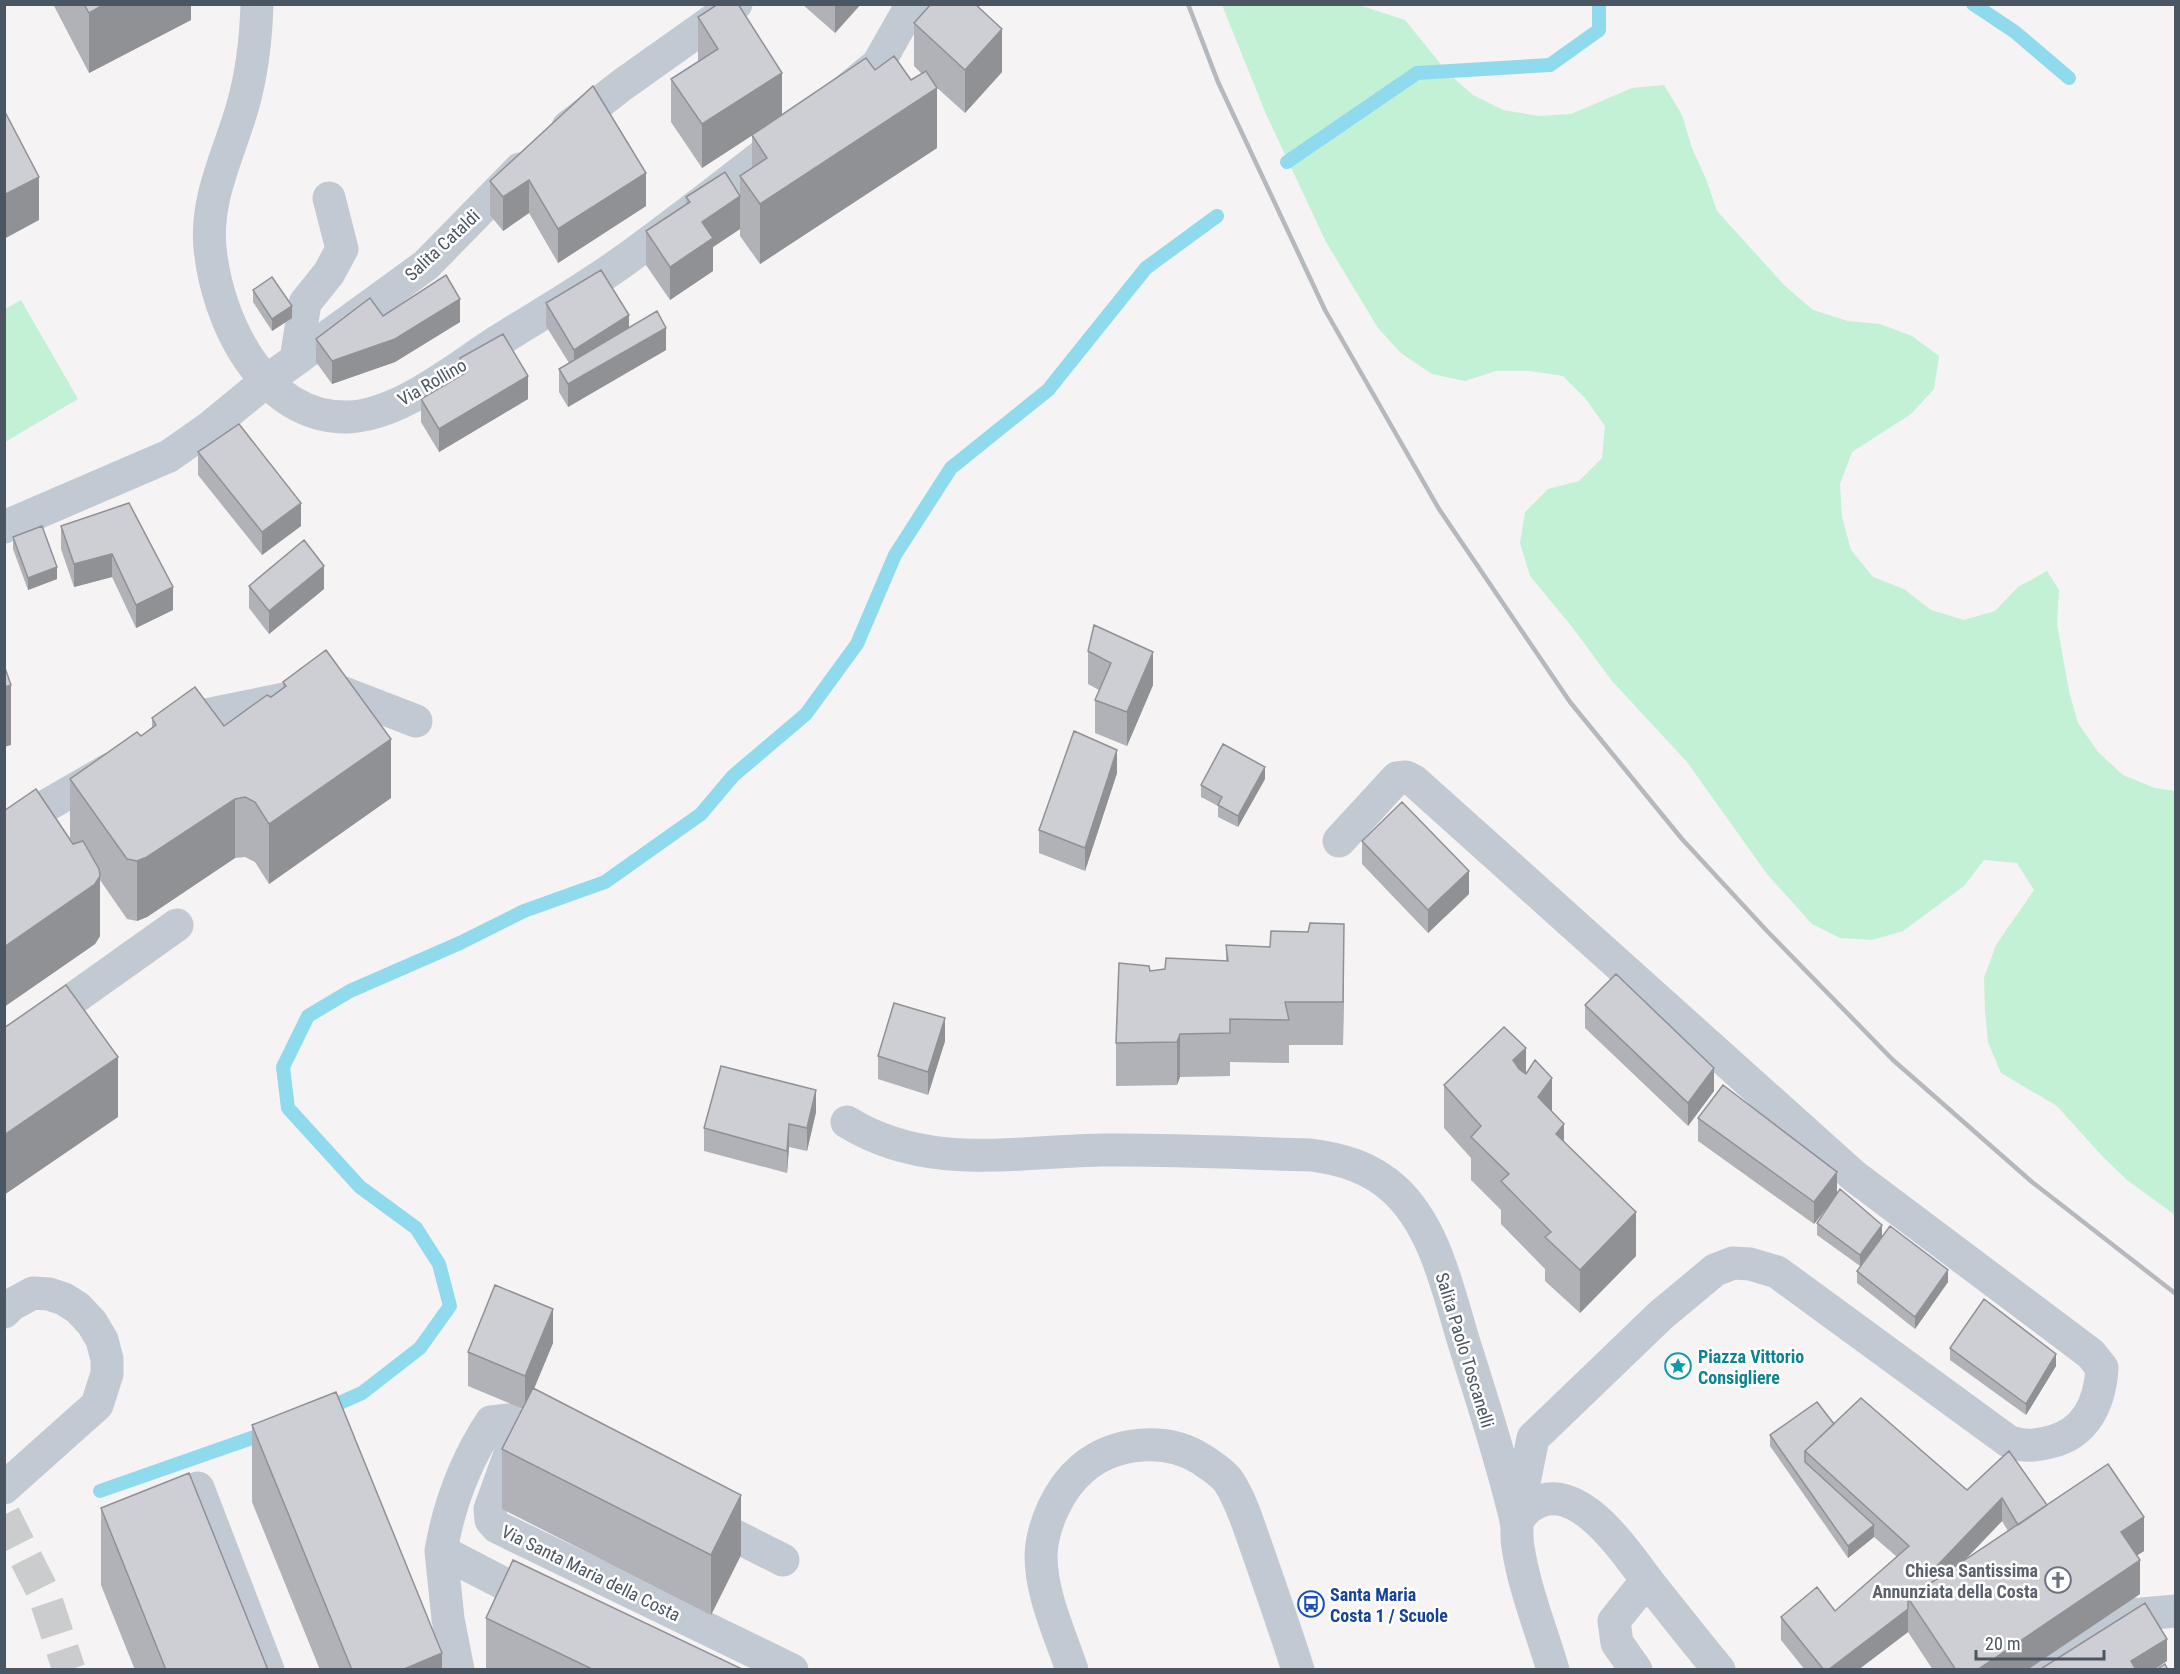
<svg xmlns="http://www.w3.org/2000/svg" width="2180" height="1674" font-family="'Roboto Condensed',sans-serif">
<style>
.green{fill:#c3f1d5}
.lines{fill:none;stroke-linecap:round;stroke-linejoin:round}
.stream{stroke:#90daee;stroke-width:14}
.highway-tunnel{stroke:#caccce;stroke-width:33;stroke-dasharray:33 16;stroke-linecap:butt}
.minor{stroke:#c1cad2;stroke-width:33}
.rail{stroke:#b5b8bd;stroke-width:4.5}
.wall{fill:#b0b2b7;fill-rule:evenodd}
.shaded-wall{fill:#909195}
.building{fill:#cdcfd5;stroke:#909195;stroke-width:1.5}
.labels{text-anchor:middle;dominant-baseline:central;stroke-width:5;stroke-linejoin:round;paint-order:stroke}
.street-label{font-size:18px;fill:#4a5661;stroke:#fff}
.culture-label{font-size:18px;font-weight:bold;fill:#0d838f;stroke:#fff;text-anchor:start}
.worship-label{font-size:18px;font-weight:bold;fill:#5b616d;stroke:#fff;text-anchor:end}
.transit-label{font-size:18px;font-weight:bold;fill:#164399;stroke:#fff;text-anchor:start}
</style>
<rect width="100%" height="100%" fill="#f5f3f3"/>
<!-- green -->
<path class="green" d="M 1222,5 L 1359,5 L 1405,20 L 1448,73 L 1473,95 L 1503,110 L 1539,116 L 1571,114 L 1632,88 L 1664,85 L 1682,115 L 1692,148 L 1706,179 L 1717,211 L 1785,286 L 1813,310 L 1848,321 L 1880,324 L 1912,336 L 1939,356 L 1934,389 L 1911,414 L 1852,452 L 1840,484 L 1842,517 L 1851,550 L 1873,577 L 1904,589 L 1931,610 L 1964,620 L 1995,611 L 2018,587 L 2047,571 L 2059,590 L 2057,624 L 2069,691 L 2078,723 L 2098,752 L 2123,775 L 2155,788 L 2175,791 L 2175,1215 L 2127,1180 L 2103,1157 L 2057,1106 L 2001,1073 L 1988,1042 L 1985,1011 L 1984,978 L 1996,945 L 2034,890 L 2017,863 L 1984,860 L 1964,886 L 1903,931 L 1872,940 L 1840,938 L 1812,924 L 1767,874 L 1687,762 L 1612,681 L 1573,628 L 1530,576 L 1520,543 L 1525,512 L 1548,489 L 1579,481 L 1602,458 L 1605,426 L 1585,398 L 1563,376 L 1530,371 L 1496,371 L 1465,381 L 1432,374 L 1401,353 L 1378,328 L 1326,242 L 1266,114 Z
M 21,300 L 78,399 L 5,442 L 5,309 Z"/>
<g class="lines">
<!-- stream -->
<path class="stream" d="M 1973,4 L 2015,32 L 2069,78
M 1287,162 L 1417,73 L 1550,65 L 1599,30 L 1599,4
M 326,1409 L 362,1393 L 420,1348 L 450,1306 L 439,1264 L 416,1228 L 360,1187 L 288,1108 L 283,1067 L 308,1016 L 350,991 L 460,943 L 524,911 L 605,882 L 701,814 L 733,776 L 806,714 L 857,644 L 895,555 L 951,468 L 1048,390 L 1146,268 L 1217,216
M 100,1491 L 269,1432"/>
<!-- highway-tunnel -->
<path class="highway-tunnel" d="M 4,1515 L 44,1594 L 69,1670"/>
<!-- minor -->
<path class="minor" d="M 257,4 C 256,38 252,73 243,105 C 230,152 205,197 210,248 C 217,320 263,419 348,417 C 398,415 451,372 492,345 C 536,317 582,291 625,260 C 680,220 733,178 787,137
M 839,96 L 878,64 L 912,4
M 568,127 L 622,85 L 736,4
M 296,359 L 305,303 L 329,273 L 342,249 L 329,198
M 4,527 L 169,456 L 209,428 L 265,382 L 426,265 L 520,169
M 176,731 L 201,716 L 333,689 L 416,721
M 4,830 L 110,769
M 1339,841 L 1397,778 L 1406,777 L 1414,781 L 1854,1176 L 2091,1354 L 2102,1368 C 2100,1402 2086,1434 2050,1442 C 2034,1446 2024,1447 2008,1441 L 1777,1272 L 1750,1264 L 1733,1263 L 1715,1270 L 1661,1315 L 1533,1438 L 1516,1522
M 4,1048 L 177,925
M 847,1122 C 926,1171 1013,1152 1101,1150 C 1171,1149 1241,1153 1311,1155 C 1341,1159 1370,1167 1394,1189 C 1437,1228 1449,1296 1466,1349 C 1484,1405 1502,1462 1516,1520 C 1518,1529 1516,1538 1518,1547 C 1524,1588 1541,1629 1553,1670
M 4,1312 L 11,1305 L 33,1293 L 49,1294 L 64,1299 L 78,1308 L 92,1323 L 102,1340 L 107,1359 L 107,1374 L 97,1405 L 4,1488
M 198,1488 L 268,1670
M 702,1519 L 783,1560
M 1516,1522 C 1520,1518 1523,1512 1528,1508 C 1575,1471 1627,1555 1650,1584 C 1673,1613 1696,1642 1719,1670
M 441,1551 C 449,1504 465,1462 491,1422 L 509,1420 L 515,1426 L 515,1440 L 490,1509 L 491,1520 L 497,1527 L 792,1670
M 458,1670 L 448,1619 L 441,1551 L 543,1604
M 1072,1670 C 1060,1634 1041,1594 1041,1556 C 1042,1525 1059,1488 1083,1468 C 1115,1441 1167,1437 1201,1459 C 1210,1465 1223,1473 1229,1482 C 1242,1502 1249,1527 1257,1549 C 1271,1589 1285,1629 1298,1670
M 1636,1670 L 1617,1643 L 1614,1621 L 1647,1580
M 2040,1670 L 2119,1616 L 2176,1611"/>
<!-- rail -->
<path class="rail" d="M 1188,4 L 1218,82 L 1325,310 L 1439,509 L 1570,702 L 1682,839 L 1767,931 L 1893,1060 L 2032,1182 L 2176,1294"/>
</g>
<!-- wall -->
<path class="wall" d="M 53,4 L 191,4 L 191,20 L 89,73 Z
M 802,4 L 861,4 L 835,33 Z
M 698,17 L 782,115 L 875,70 L 911,80 L 922,74 L 914,66 L 914,23 L 1002,72 L 965,113 L 935,86 L 937,148 L 760,264 L 740,236 L 740,176 L 752,168 L 752,135 L 702,168 L 671,122 L 671,79 L 698,62 Z
M 593,86 L 646,206 L 558,263 L 529,213 L 503,231 L 490,215 L 490,181 Z
M 686,197 L 740,229 L 713,247 L 713,271 L 670,300 L 646,265 L 646,231 L 686,205 Z
M 253,290 L 292,318 L 272,331 L 253,302 Z
M 546,303 L 629,327 L 666,350 L 568,407 L 559,392 L 559,369 L 569,363 L 546,326 Z
M 383,316 L 460,322 L 395,362 L 332,384 L 316,362 L 316,339 Z
M 460,358 L 528,399 L 439,452 L 421,422 L 421,399 L 460,376 Z
M 198,452 L 301,526 L 262,555 L 198,475 Z
M 129,503 L 173,610 L 136,628 L 112,577 L 74,587 L 61,549 L 61,526 Z
M 13,537 L 57,579 L 28,590 L 13,549 Z
M 249,586 L 324,589 L 269,634 L 249,608 Z
M 1088,651 L 1153,685 L 1127,746 L 1095,733 L 1095,700 L 1099,690 L 1088,684 Z
M 283,682 L 391,798 L 269,884 L 255,862 L 245,857 L 235,858 L 147,917 L 137,921 L 127,919 L 100,880 L 100,936 L 95,944 L 4,1007 L 4,811 L 74,844 L 70,838 L 70,779 L 141,736 L 152,727 L 152,718 L 224,726 L 271,697 L 283,688 Z
M 1117,773 L 1085,871 L 1039,853 L 1039,830 Z
M 1265,779 L 1238,827 L 1218,817 L 1218,806 L 1201,797 L 1201,785 Z
M 1362,841 L 1469,894 L 1428,933 L 1362,864 Z
M 1226,945 L 1344,967 L 1343,1045 L 1289,1045 L 1289,1063 L 1230,1062 L 1230,1076 L 1180,1077 L 1177,1085 L 1116,1086 L 1116,1043 L 1150,971 L 1226,961 Z
M 1585,1005 L 1714,1091 L 1688,1126 L 1585,1028 Z
M 945,1041 L 928,1095 L 878,1079 L 878,1056 Z
M 1526,1074 L 1552,1112 L 1564,1141 L 1636,1256 L 1580,1313 L 1545,1281 L 1545,1269 L 1501,1224 L 1501,1210 L 1471,1180 L 1471,1158 L 1444,1128 L 1444,1085 Z
M 816,1112 L 807,1151 L 789,1147 L 787,1173 L 704,1151 L 704,1128 Z
M 1698,1118 L 1837,1195 L 1882,1225 L 1860,1266 L 1817,1235 L 1817,1223 L 1835,1197 L 1814,1224 L 1698,1141 Z
M 1857,1271 L 1948,1282 L 1915,1329 L 1857,1283 Z
M 553,1343 L 534,1389 L 741,1555 L 711,1615 L 502,1509 L 502,1449 L 523,1409 L 468,1386 L 468,1352 Z
M 1950,1348 L 2056,1366 L 2026,1415 L 1950,1360 Z
M 1834,1424 L 1967,1490 L 2047,1505 L 2144,1551 L 2137,1555 L 2140,1594 L 2027,1670 L 1933,1670 L 1908,1632 L 1858,1670 L 1805,1670 L 1781,1640 L 1781,1617 L 1835,1611 L 1897,1557 L 1874,1537 L 1848,1558 L 1770,1446 L 1770,1435 ZM 2002,1521 L 2008,1531 L 1963,1562 Z
M 252,1425 L 442,1670 L 320,1670 L 252,1502 Z
M 101,1508 L 268,1670 L 135,1670 L 101,1585 Z
M 486,1618 L 740,1670 L 486,1670 Z"/>
<!-- shaded-wall -->
<path class="shaded-wall" d="M 105,4 L 191,4 L 191,20 L 89,73 L 89,13 Z
M 835,4 L 861,4 L 835,33 Z
M 1002,29 L 1002,72 L 965,113 L 965,70 Z
M 782,73 L 782,116 L 702,168 L 702,124 Z
M 937,88 L 937,148 L 760,264 L 760,204 Z
M 646,173 L 646,206 L 558,263 L 558,229 Z
M 39,177 L 39,220 L 4,239 L 4,195 Z
M 529,180 L 529,213 L 503,231 L 503,197 Z
M 740,196 L 740,229 L 713,247 L 713,271 L 670,300 L 670,267 L 702,222 Z
M 460,299 L 460,322 L 395,362 L 332,384 L 332,361 Z
M 292,306 L 292,318 L 272,331 L 272,319 Z
M 629,315 L 629,338 L 574,373 L 574,350 Z
M 666,328 L 666,350 L 568,407 L 568,384 Z
M 528,376 L 528,399 L 439,452 L 439,429 Z
M 301,503 L 301,526 L 262,555 L 262,532 Z
M 112,554 L 112,577 L 74,587 L 74,564 Z
M 324,566 L 324,589 L 269,634 L 269,611 Z
M 57,567 L 57,579 L 28,590 L 28,578 Z
M 173,587 L 173,610 L 136,628 L 136,605 Z
M 1153,652 L 1153,685 L 1127,746 L 1127,712 Z
M 11,685 L 11,745 L 4,747 L 4,687 Z
M 391,739 L 391,798 L 269,884 L 269,824 Z
M 1117,750 L 1117,773 L 1085,871 L 1085,848 Z
M 1265,767 L 1265,779 L 1238,827 L 1238,816 Z
M 235,799 L 235,858 L 147,917 L 137,921 L 137,861 Z
M 1469,871 L 1469,894 L 1428,933 L 1428,910 Z
M 100,876 L 100,936 L 95,944 L 4,1007 L 4,947 Z
M 1344,924 L 1344,967 L 1343,1045 L 1343,1002 Z
M 945,1018 L 945,1041 L 928,1095 L 928,1072 Z
M 1180,1034 L 1180,1077 L 1177,1085 L 1177,1042 Z
M 1526,1048 L 1526,1092 L 1513,1060 Z
M 118,1057 L 118,1117 L 4,1195 L 4,1135 Z
M 1714,1068 L 1714,1091 L 1688,1126 L 1688,1103 Z
M 1552,1078 L 1552,1121 L 1538,1097 Z
M 816,1090 L 816,1112 L 807,1151 L 807,1128 Z
M 789,1124 L 789,1147 L 787,1173 L 787,1151 Z
M 1564,1124 L 1564,1167 L 1556,1134 Z
M 1837,1172 L 1837,1195 L 1814,1224 L 1814,1202 Z
M 1636,1212 L 1636,1256 L 1580,1313 L 1580,1270 Z
M 1882,1225 L 1882,1237 L 1860,1266 L 1860,1255 Z
M 1948,1270 L 1948,1282 L 1915,1329 L 1915,1317 Z
M 553,1309 L 553,1343 L 525,1410 L 525,1376 Z
M 2056,1354 L 2056,1366 L 2026,1415 L 2026,1404 Z
M 741,1495 L 741,1555 L 711,1615 L 711,1555 Z
M 2002,1498 L 2002,1521 L 1934,1592 L 1931,1572 Z
M 2144,1517 L 2144,1551 L 2121,1566 L 2121,1532 Z
M 1874,1525 L 1874,1537 L 1848,1558 L 1848,1546 Z
M 2140,1560 L 2140,1594 L 2027,1670 L 1977,1670 Z
M 1908,1609 L 1908,1632 L 1858,1670 L 1828,1670 Z
M 2167,1639 L 2167,1661 L 2154,1670 L 2131,1670 L 2131,1661 Z
M 442,1653 L 442,1670 L 402,1670 Z"/>
<!-- building -->
<path class="building" d="M 84,4 L 105,4 L 89,13 Z
M 718,4 L 738,4 L 782,73 L 702,124 L 671,79 L 718,49 L 698,17 Z
M 931,4 L 975,4 L 1002,29 L 965,70 L 914,23 Z
M 894,56 L 911,80 L 926,71 L 937,88 L 760,204 L 740,176 L 767,158 L 752,135 L 866,58 L 875,70 Z
M 593,86 L 646,173 L 558,229 L 529,180 L 503,197 L 490,181 Z
M 4,110 L 39,177 L 4,195 Z
M 725,172 L 740,196 L 702,222 L 713,238 L 670,267 L 646,231 L 690,202 L 686,197 Z
M 601,270 L 629,315 L 574,350 L 546,303 Z
M 446,275 L 460,299 L 395,339 L 332,361 L 316,339 L 370,298 L 383,316 Z
M 272,277 L 292,306 L 272,319 L 253,290 Z
M 657,311 L 666,328 L 568,384 L 559,369 Z
M 503,334 L 528,376 L 439,429 L 421,399 L 467,372 L 460,358 Z
M 239,424 L 301,503 L 262,532 L 198,452 Z
M 129,503 L 173,587 L 136,605 L 112,554 L 74,564 L 61,526 Z
M 42,526 L 57,567 L 28,578 L 13,537 Z
M 304,540 L 324,566 L 269,611 L 249,586 Z
M 1094,625 L 1153,652 L 1127,712 L 1095,700 L 1111,663 L 1088,651 Z
M 326,650 L 391,739 L 269,824 L 255,802 L 245,797 L 235,799 L 147,857 L 137,861 L 127,859 L 70,779 L 137,732 L 141,736 L 156,725 L 152,718 L 195,687 L 224,726 L 267,695 L 271,697 L 286,686 L 283,682 Z
M 4,665 L 11,685 L 4,687 Z
M 1074,731 L 1117,750 L 1085,848 L 1039,830 Z
M 1223,744 L 1265,767 L 1238,816 L 1218,805 L 1222,797 L 1201,785 Z
M 36,789 L 73,844 L 83,841 L 99,869 L 100,876 L 95,884 L 4,947 L 4,811 Z
M 1402,802 L 1469,871 L 1428,910 L 1362,841 Z
M 1310,923 L 1344,924 L 1343,1002 L 1285,1002 L 1289,1020 L 1230,1019 L 1230,1033 L 1180,1034 L 1177,1042 L 1116,1043 L 1119,963 L 1149,966 L 1150,971 L 1165,969 L 1166,958 L 1228,961 L 1226,945 L 1270,947 L 1271,931 L 1308,932 Z
M 1616,974 L 1714,1068 L 1688,1103 L 1585,1005 Z
M 66,985 L 118,1057 L 4,1135 L 4,1028 Z
M 894,1003 L 945,1018 L 928,1072 L 878,1056 Z
M 1504,1027 L 1526,1048 L 1513,1060 L 1519,1069 L 1526,1074 L 1535,1060 L 1552,1078 L 1538,1097 L 1564,1124 L 1556,1134 L 1636,1212 L 1580,1270 L 1545,1237 L 1551,1232 L 1501,1181 L 1509,1174 L 1471,1137 L 1481,1126 L 1444,1085 Z
M 721,1066 L 816,1090 L 807,1128 L 789,1124 L 787,1151 L 704,1128 Z
M 1723,1085 L 1837,1172 L 1814,1202 L 1698,1118 Z
M 1840,1189 L 1882,1225 L 1860,1255 L 1817,1223 Z
M 1890,1226 L 1948,1270 L 1915,1317 L 1857,1271 Z
M 495,1285 L 553,1309 L 525,1376 L 468,1352 Z
M 1984,1299 L 2056,1354 L 2026,1404 L 1950,1348 Z
M 533,1388 L 741,1495 L 711,1555 L 502,1449 Z
M 336,1392 L 442,1653 L 402,1670 L 352,1670 L 252,1425 Z
M 1861,1398 L 1967,1490 L 2009,1451 L 2047,1505 L 2018,1525 L 2002,1498 L 1931,1572 L 1940,1577 L 1908,1598 L 1908,1609 L 1828,1670 L 1824,1670 L 1781,1617 L 1817,1587 L 1835,1611 L 1909,1546 L 1805,1451 Z
M 1817,1402 L 1834,1424 L 1805,1451 L 1805,1462 L 1874,1525 L 1848,1546 L 1770,1435 Z
M 2108,1464 L 2144,1517 L 2121,1532 L 2140,1560 L 1977,1670 L 1956,1670 L 1908,1598 Z
M 189,1473 L 268,1670 L 166,1670 L 101,1508 Z
M 513,1560 L 740,1668 L 739,1670 L 594,1670 L 486,1618 Z
M 2145,1603 L 2167,1639 L 2131,1661 L 2136,1670 L 2039,1670 Z
M 2165,1664 L 2168,1670 L 2156,1670 Z"/>
<!-- icons -->
<defs>
<g id="sight-ring" transform="scale(1.35)"><circle r="9.5" fill="#fff" stroke="#0f9aa8" stroke-width="1.5"/><path d="M0-6L1.8-2.2L6-1.7L2.9 1.2L3.7 5.4L0 3.3L-3.7 5.4L-2.9 1.2L-6-1.7L-1.8-2.2Z" fill="#0f9aa8"/></g>
<g id="church-ring" transform="scale(1.35)"><circle r="9.5" fill="#fff" stroke="#6b7280" stroke-width="1.5"/><path d="M-1.2-6h2.4v3.5h3.3v2.4h-3.3V6h-2.4V-.1h-3.3v-2.4h3.3Z" fill="#6b7280"/></g>
<g id="bus-ring" transform="scale(1.35)"><circle r="9.5" fill="#fff" stroke="#1a4fb4" stroke-width="1.5"/><path d="M-5-6H5V4H4V6H2V4H-2V6H-4V4H-5ZM-3.5-4V0h7V-4ZM-3.5 1.2v1.5H-2V1.2ZM2 1.2v1.5H3.5V1.2Z" fill="#1a4fb4"/></g>
</defs>
<g fill-rule="evenodd">
<use href="#sight-ring" x="1678" y="1366"/>
<use href="#church-ring" x="2058" y="1580"/>
<use href="#bus-ring" x="1311" y="1604"/>
</g>
<g class="labels">
<!-- street labels -->
<g class="street-label">
<text transform="translate(442 245) rotate(-43)">Salita Cataldi</text>
<text transform="translate(432 382) rotate(-30)">Via Rollino</text>
<text transform="translate(1465 1350) rotate(73)">Salita Paolo Toscanelli</text>
<text transform="translate(591 1573) rotate(26)">Via Santa Maria della Costa</text>
</g>
<!-- culture labels -->
<g class="culture-label">
<text x="1698" y="1356">Piazza Vittorio<tspan x="1698" dy="21">Consigliere</tspan></text>
</g>
<!-- worship labels -->
<g class="worship-label">
<text x="2038" y="1570">Chiesa Santissima<tspan x="2038" dy="21">Annunziata della Costa</tspan></text>
</g>
<!-- transit labels -->
<g class="transit-label">
<text x="1330" y="1594">Santa Maria<tspan x="1330" dy="21">Costa 1 / Scuole</tspan></text>
</g>
</g>
<!-- border -->
<rect width="2180" height="1674" fill="none" stroke="#4a5661" stroke-width="12"/>
<!-- scale -->
<path d="M1976 1650v9h128v-9" fill="none" stroke="#4a5661" stroke-width="3"/>
<text x="1985" y="1650" font-size="18" fill="#4a5661" stroke="#ffffff" stroke-width="4.5" paint-order="stroke">20 m</text>
</svg>
